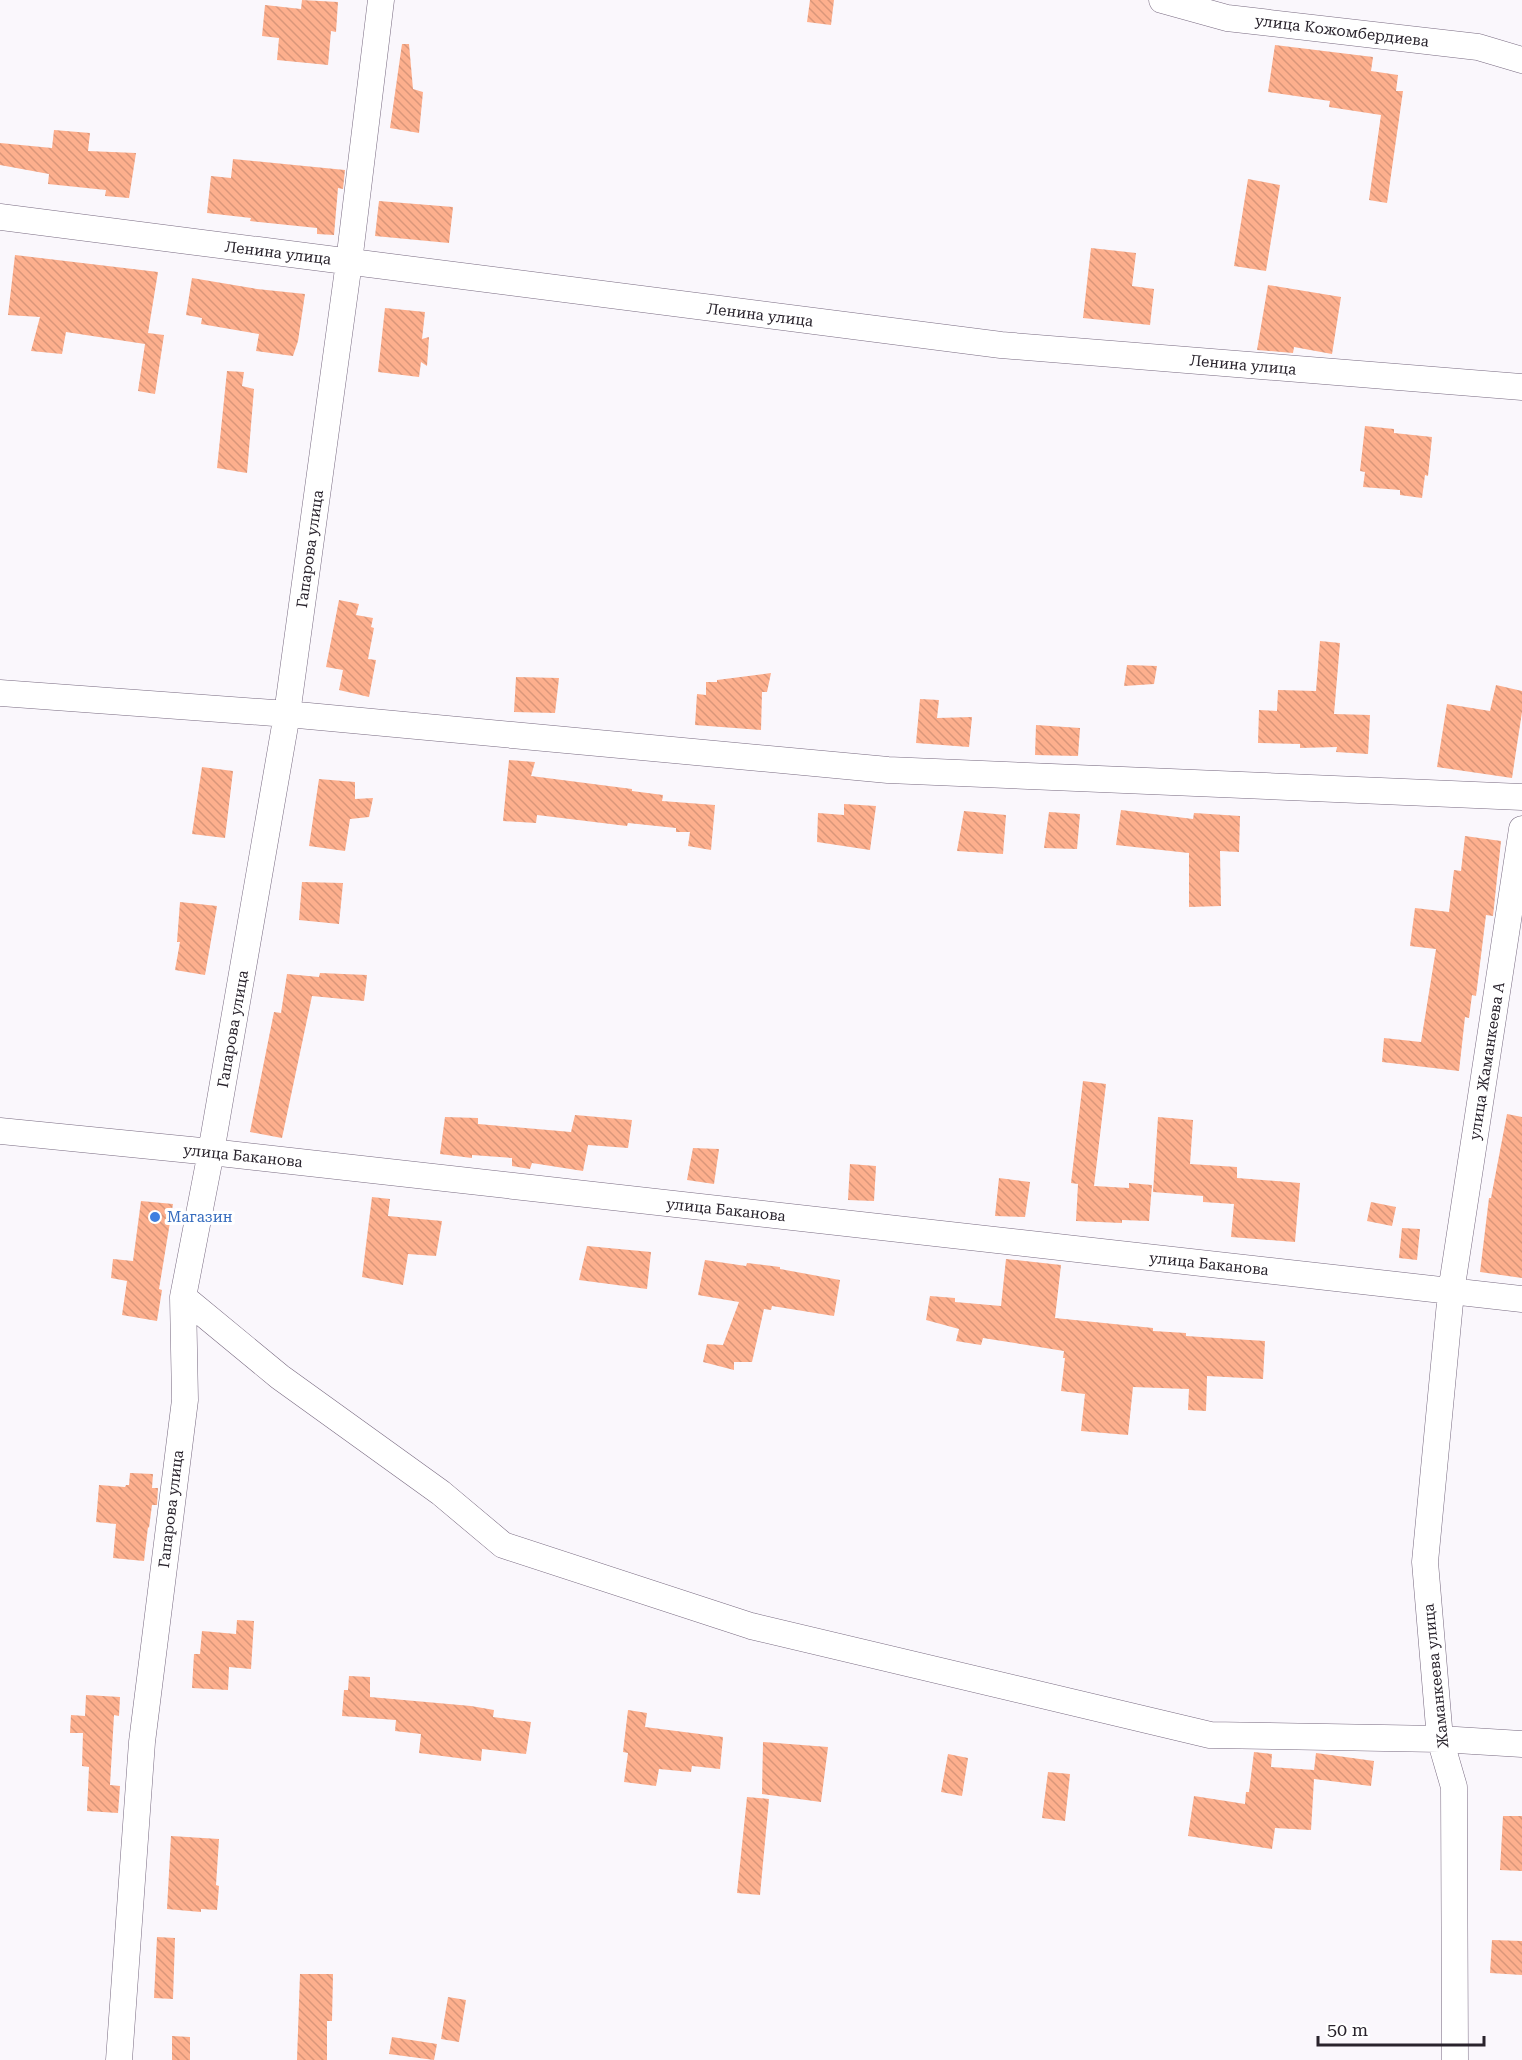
<svg xmlns="http://www.w3.org/2000/svg" width="1522" height="2060" font-family="'Roboto Serif',serif">
<style>
.building{fill:url(#building-back-hatch)}
.lines{fill:none;stroke-linecap:round;stroke-linejoin:round}
.minor-casing{stroke:#786a80;stroke-width:27}
.minor{stroke:#fff;stroke-width:26}
.shop-dot{fill:#3f7fe0;stroke:#fff;stroke-width:2}
.labels{text-anchor:middle;dominant-baseline:central;stroke-width:6;stroke-linejoin:round;paint-order:stroke}
.street-label{font-size:15px;fill:#29232c;stroke:#fff}
.shop-label{font-size:15px;fill:#366cbe;stroke:#fff;text-anchor:start}
</style>
<defs>
<pattern id="building-back-hatch" width="6" height="6" patternUnits="userSpaceOnUse" patternTransform="scale(1.5)"><rect width="6" height="6" fill="#fdaf8d"/><path d="M-1 5l2 2M0 0l6 6M5-1l2 2" fill="none" stroke="#d9967a"/></pattern>
</defs>
<rect width="100%" height="100%" fill="#faf7fc"/>
<!-- building -->
<path class="building" d="M 302,0 L 338,2 L 336,32 L 331,31 L 328,65 L 277,60 L 279,38 L 262,36 L 265,5 L 301,9 Z
M 810,0 L 834,0 L 831,25 L 807,22 Z
M 402,44 L 409,44 L 413,89 L 423,92 L 419,133 L 390,128 Z
M 1275,45 L 1373,57 L 1371,71 L 1398,75 L 1396,91 L 1403,91 L 1387,203 L 1369,200 L 1381,115 L 1329,107 L 1330,101 L 1268,92 Z
M 54,130 L 90,133 L 88,151 L 136,153 L 129,198 L 105,196 L 106,190 L 48,184 L 49,174 L 0,165 L 0,143 L 52,148 Z
M 233,159 L 345,170 L 343,189 L 338,188 L 334,235 L 317,234 L 317,228 L 250,221 L 251,218 L 207,213 L 211,176 L 231,178 Z
M 1248,179 L 1280,185 L 1266,271 L 1234,266 Z
M 379,201 L 453,207 L 449,243 L 375,236 Z
M 1091,248 L 1136,253 L 1132,286 L 1154,289 L 1150,325 L 1083,318 Z
M 15,255 L 158,272 L 148,333 L 164,335 L 155,394 L 138,391 L 145,344 L 66,332 L 62,354 L 31,351 L 40,317 L 8,315 Z
M 192,278 L 257,289 L 305,294 L 298,341 L 293,356 L 256,351 L 259,334 L 201,324 L 202,318 L 186,315 Z
M 1268,285 L 1341,297 L 1332,354 L 1294,347 L 1293,353 L 1257,350 Z
M 385,308 L 425,312 L 422,339 L 429,337 L 427,366 L 421,362 L 419,377 L 378,372 Z
M 227,371 L 244,372 L 242,386 L 254,389 L 247,473 L 217,468 Z
M 1365,426 L 1394,429 L 1394,433 L 1432,437 L 1428,476 L 1425,475 L 1422,498 L 1400,495 L 1400,490 L 1363,487 L 1365,472 L 1360,471 Z
M 339,600 L 359,604 L 356,615 L 373,618 L 371,627 L 374,628 L 368,659 L 376,660 L 369,697 L 339,690 L 343,670 L 326,667 Z
M 1320,641 L 1340,643 L 1334,714 L 1370,715 L 1368,754 L 1336,752 L 1337,747 L 1300,748 L 1300,744 L 1258,743 L 1259,710 L 1277,711 L 1278,690 L 1316,691 Z
M 1127,665 L 1157,666 L 1154,684 L 1124,686 Z
M 771,673 L 767,692 L 762,692 L 761,730 L 695,725 L 697,694 L 706,695 L 706,682 L 717,682 L 717,680 Z
M 516,677 L 559,678 L 555,713 L 514,712 Z
M 1496,685 L 1522,691 L 1522,712 L 1512,778 L 1437,767 L 1447,704 L 1490,711 Z
M 920,699 L 939,700 L 937,718 L 972,717 L 969,747 L 916,743 Z
M 1036,725 L 1080,728 L 1078,756 L 1035,755 Z
M 509,760 L 535,762 L 531,776 L 632,789 L 632,791 L 663,795 L 662,801 L 715,805 L 711,850 L 688,846 L 690,832 L 676,832 L 676,828 L 628,823 L 627,826 L 537,815 L 536,823 L 503,821 Z
M 202,767 L 233,771 L 225,838 L 192,834 Z
M 319,779 L 355,782 L 355,799 L 373,798 L 369,817 L 350,819 L 345,851 L 309,846 Z
M 844,804 L 876,806 L 870,850 L 817,842 L 818,813 L 844,815 Z
M 1121,810 L 1193,819 L 1194,813 L 1240,816 L 1239,852 L 1220,851 L 1221,906 L 1189,907 L 1189,853 L 1116,845 Z
M 964,811 L 1006,815 L 1003,854 L 957,851 Z
M 1049,812 L 1080,814 L 1077,849 L 1044,848 Z
M 1465,836 L 1501,841 L 1493,916 L 1486,915 L 1476,996 L 1472,995 L 1469,1018 L 1465,1017 L 1459,1071 L 1382,1062 L 1384,1038 L 1421,1042 L 1436,949 L 1410,946 L 1415,908 L 1449,912 L 1454,870 L 1461,871 Z
M 302,882 L 343,883 L 339,924 L 299,920 Z
M 180,902 L 217,906 L 205,975 L 175,970 L 180,942 L 177,942 Z
M 320,973 L 367,975 L 364,1001 L 312,996 L 282,1138 L 250,1132 L 274,1012 L 281,1013 L 287,974 L 319,977 Z
M 1083,1081 L 1106,1084 L 1094,1186 L 1129,1188 L 1129,1183 L 1152,1185 L 1149,1221 L 1122,1220 L 1122,1223 L 1076,1221 L 1078,1184 L 1071,1183 Z
M 1507,1114 L 1522,1117 L 1522,1278 L 1480,1272 L 1489,1198 L 1491,1198 Z
M 575,1115 L 632,1120 L 628,1148 L 588,1145 L 583,1171 L 532,1163 L 530,1169 L 512,1166 L 512,1158 L 472,1155 L 472,1158 L 440,1154 L 445,1117 L 478,1118 L 478,1124 L 571,1132 Z
M 1158,1117 L 1193,1120 L 1190,1164 L 1237,1167 L 1237,1178 L 1300,1183 L 1295,1242 L 1231,1237 L 1234,1204 L 1203,1202 L 1203,1196 L 1153,1192 Z
M 693,1148 L 719,1149 L 714,1184 L 687,1180 Z
M 850,1164 L 876,1166 L 874,1201 L 848,1200 Z
M 999,1178 L 1030,1182 L 1025,1217 L 995,1216 Z
M 372,1197 L 390,1199 L 388,1216 L 442,1221 L 436,1256 L 408,1254 L 403,1285 L 362,1277 Z
M 141,1201 L 173,1204 L 159,1289 L 162,1290 L 157,1321 L 122,1315 L 127,1281 L 111,1278 L 113,1259 L 133,1261 Z
M 1371,1202 L 1396,1207 L 1392,1226 L 1367,1221 Z
M 1402,1228 L 1420,1229 L 1417,1260 L 1399,1258 Z
M 587,1246 L 651,1252 L 647,1289 L 579,1280 Z
M 1006,1259 L 1061,1265 L 1055,1318 L 1153,1328 L 1153,1331 L 1186,1333 L 1186,1336 L 1265,1341 L 1263,1379 L 1207,1376 L 1206,1411 L 1188,1410 L 1189,1389 L 1133,1387 L 1128,1435 L 1081,1431 L 1085,1394 L 1061,1391 L 1065,1358 L 1063,1358 L 1064,1351 L 983,1338 L 981,1345 L 956,1341 L 959,1329 L 926,1320 L 930,1296 L 955,1298 L 955,1302 L 1001,1306 Z
M 705,1260 L 746,1266 L 747,1263 L 780,1267 L 780,1269 L 840,1280 L 834,1316 L 772,1306 L 771,1310 L 764,1309 L 752,1362 L 734,1362 L 734,1370 L 703,1362 L 707,1344 L 723,1345 L 739,1302 L 698,1295 Z
M 130,1473 L 153,1474 L 152,1488 L 158,1488 L 157,1505 L 152,1505 L 149,1528 L 148,1527 L 144,1561 L 113,1558 L 116,1524 L 96,1522 L 99,1485 L 125,1487 L 126,1485 L 129,1485 Z
M 237,1620 L 254,1621 L 251,1669 L 229,1667 L 228,1690 L 192,1688 L 194,1654 L 200,1654 L 202,1631 L 236,1634 Z
M 349,1676 L 370,1677 L 370,1697 L 471,1706 L 494,1710 L 493,1717 L 531,1722 L 526,1754 L 482,1749 L 481,1761 L 419,1753 L 421,1734 L 395,1731 L 396,1720 L 342,1716 L 344,1690 L 348,1690 Z
M 86,1695 L 120,1697 L 119,1716 L 114,1715 L 110,1785 L 120,1786 L 118,1813 L 87,1811 L 89,1767 L 82,1766 L 83,1733 L 70,1733 L 71,1715 L 85,1716 Z
M 628,1710 L 647,1713 L 645,1727 L 723,1737 L 720,1769 L 692,1766 L 691,1772 L 659,1769 L 656,1786 L 624,1782 L 628,1753 L 623,1752 Z
M 763,1742 L 828,1747 L 821,1802 L 762,1794 Z
M 1254,1752 L 1272,1754 L 1271,1767 L 1314,1770 L 1316,1753 L 1374,1761 L 1371,1786 L 1314,1779 L 1311,1830 L 1275,1828 L 1272,1849 L 1188,1836 L 1194,1796 L 1245,1804 L 1246,1792 L 1249,1792 Z
M 948,1754 L 968,1758 L 962,1796 L 941,1792 Z
M 1048,1772 L 1070,1774 L 1065,1821 L 1042,1818 Z
M 747,1797 L 769,1799 L 760,1895 L 737,1893 Z
M 1503,1816 L 1522,1816 L 1522,1871 L 1500,1870 Z
M 171,1836 L 219,1839 L 216,1885 L 219,1886 L 217,1910 L 201,1909 L 201,1912 L 167,1909 Z
M 157,1937 L 175,1938 L 173,1999 L 154,1998 Z
M 1492,1940 L 1522,1941 L 1522,1975 L 1490,1973 Z
M 300,1974 L 333,1974 L 332,2021 L 327,2021 L 327,2060 L 297,2060 Z
M 448,1997 L 466,2000 L 459,2042 L 441,2039 Z
M 172,2036 L 190,2037 L 190,2060 L 172,2060 Z
M 392,2037 L 437,2044 L 434,2060 L 389,2054 Z"/>
<g class="lines">
<!-- minor casing -->
<g class="minor-casing">
<path id="minor" d="M 1162,0 L 1227,18 L 1478,47 L 1522,60
M 0,217 L 1001,345 L 1522,387
M 0,693 L 287,714 L 888,770 L 1522,797
M 0,1131 L 211,1152 L 1522,1299
M 183,1297 L 280,1377 L 441,1493 L 503,1545 L 751,1626 L 1210,1735 L 1440,1739 L 1522,1744
M 119,2060 L 142,1742 L 185,1400 L 183,1297 L 211,1152 L 287,714 L 349,262 L 381,0
M 1455,2060 L 1454,1787 L 1440,1739 L 1425,1562 L 1451,1292 L 1522,829"/>
</g>
<!-- minor -->
<use href="#minor" class="minor"/>
</g>
<!-- markers -->
<circle class="shop-dot" cx="155" cy="1217" r="6"/>
<g class="labels">
<!-- street labels -->
<g class="street-label">
<text transform="translate(1342 31) rotate(7)">улица Кожомбердиева</text>
<text transform="translate(278 253) rotate(7)">Ленина улица</text>
<text transform="translate(760 315) rotate(7)">Ленина улица</text>
<text transform="translate(1243 365) rotate(5)">Ленина улица</text>
<text transform="translate(310 549) rotate(-82)">Гапарова улица</text>
<text transform="translate(233 1029) rotate(-80)">Гапарова улица</text>
<text transform="translate(1487 1061) rotate(-81)">улица Жаманкеева А</text>
<text transform="translate(243 1156) rotate(6)">улица Баканова</text>
<text transform="translate(726 1210) rotate(6)">улица Баканова</text>
<text transform="translate(1209 1264) rotate(6)">улица Баканова</text>
<text transform="translate(171 1509) rotate(-83)">Гапарова улица</text>
<text transform="translate(1436 1676) rotate(-96)">Жаманкеева улица</text>
</g>
<!-- shop labels -->
<g class="shop-label">
<text x="167" y="1217">Магазин</text>
</g>
</g>
<!-- scale -->
<path d="M1318 2036v9h166v-9" fill="none" stroke="#29232c" stroke-width="3"/>
<text x="1327" y="2036" font-size="18" fill="#29232c" stroke="#ffffff" stroke-width="4.5" paint-order="stroke">50 m</text>
</svg>
